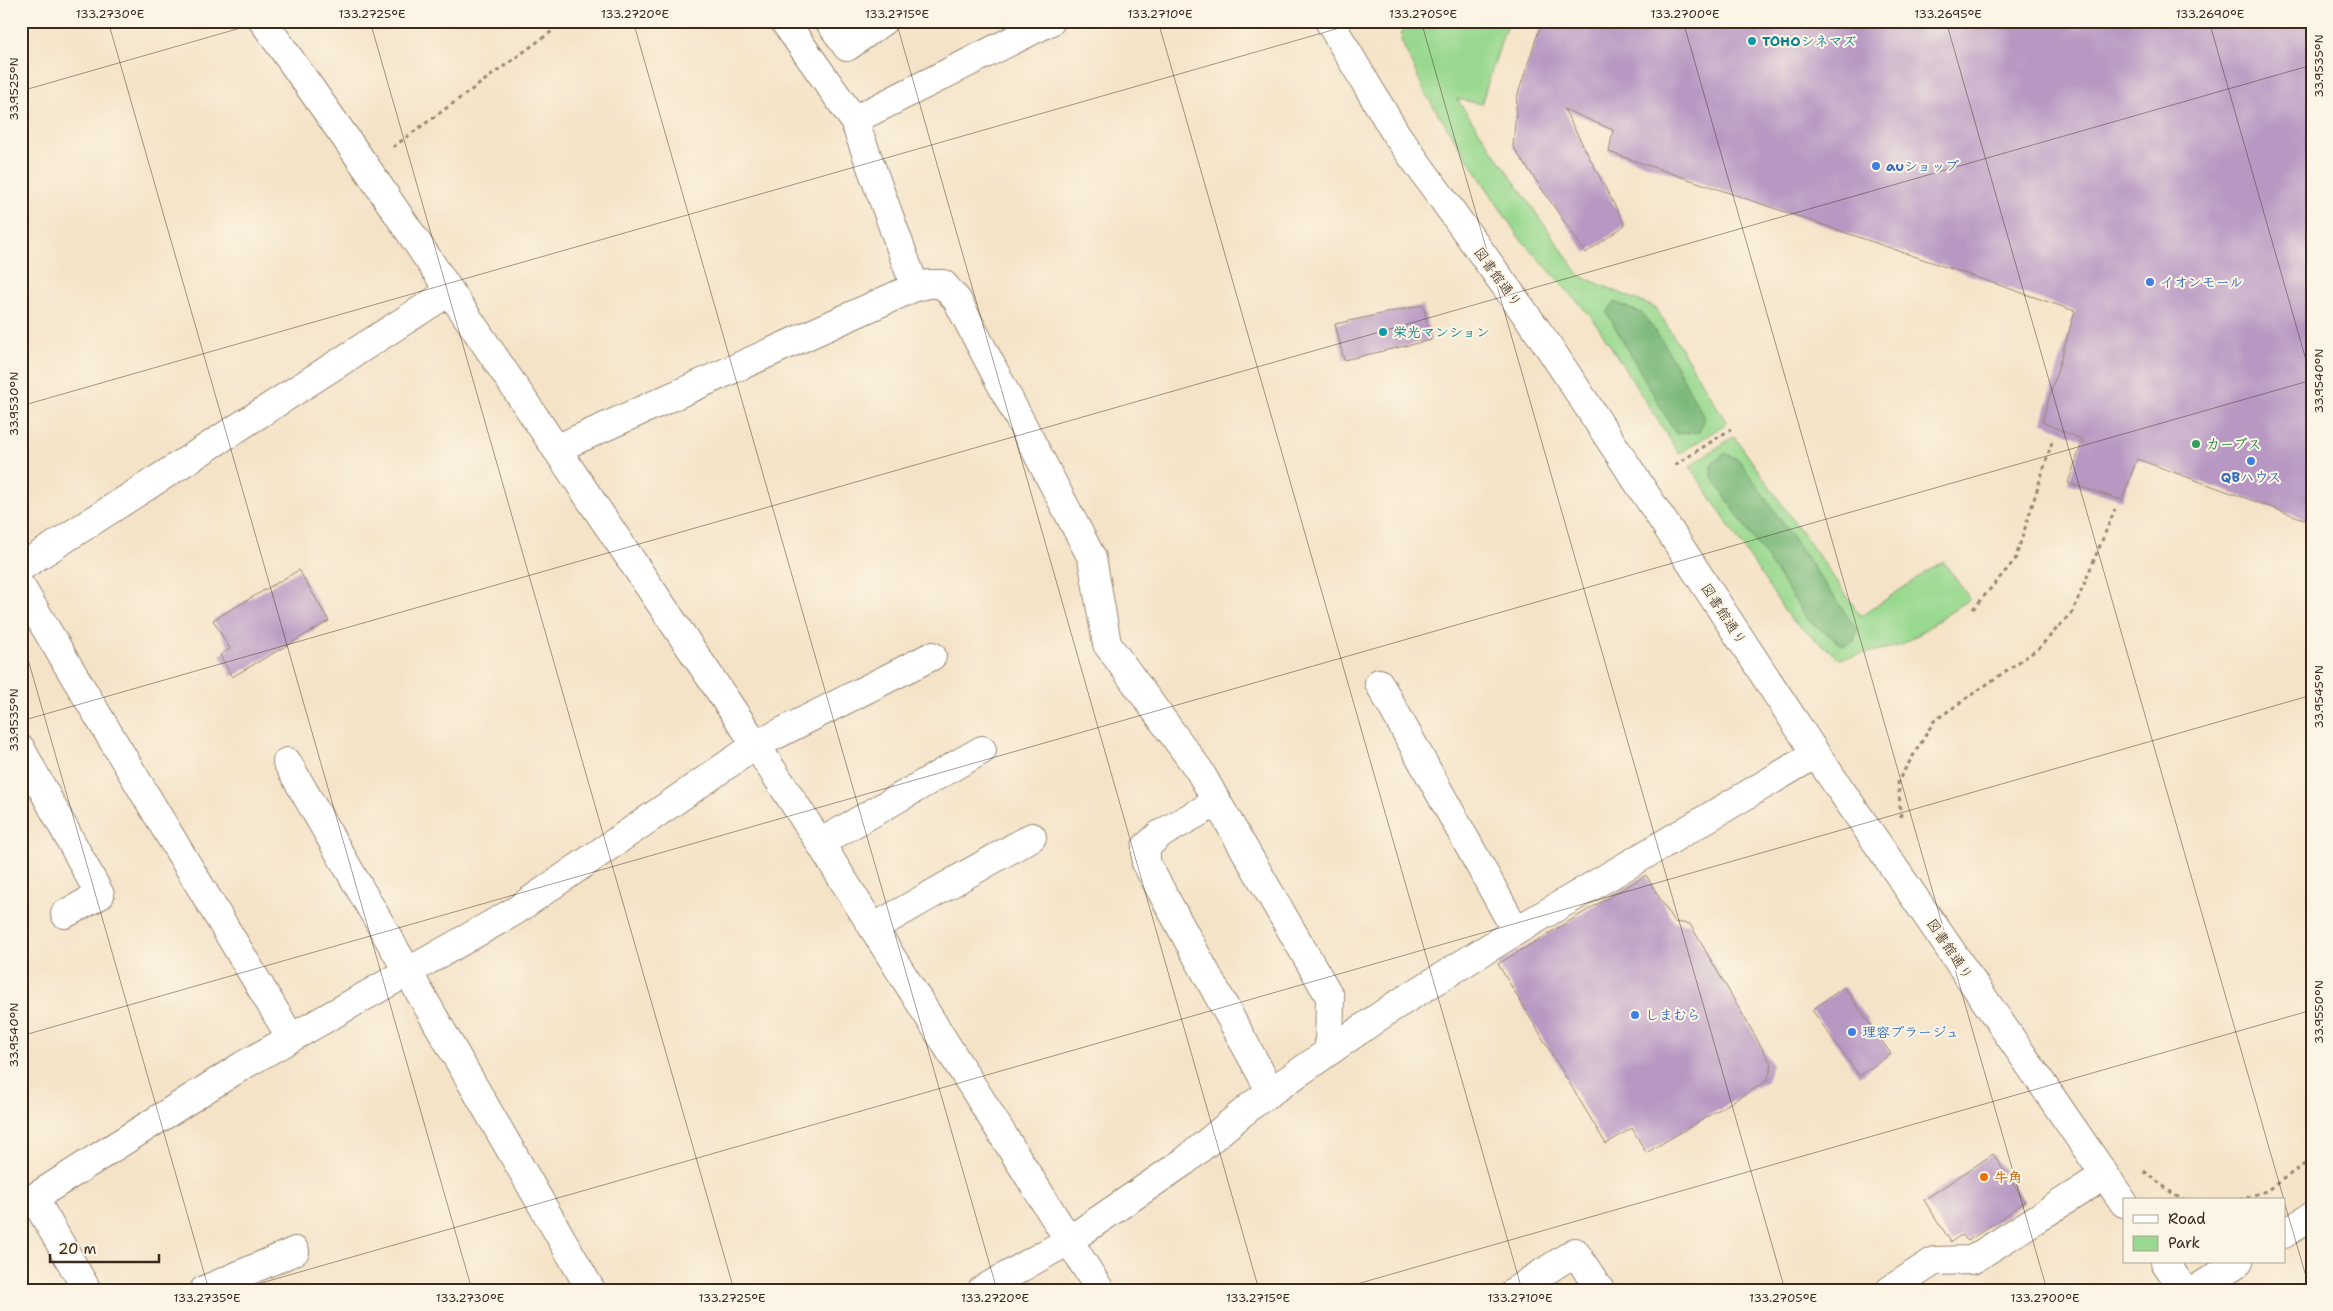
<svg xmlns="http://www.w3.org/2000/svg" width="2333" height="1311" font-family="'Shantell Sans','Klee One',sans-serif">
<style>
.green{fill:#99d98f;stroke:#6a8256}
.forest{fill:#7ab97a;stroke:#5a724c}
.building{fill:#b798c2}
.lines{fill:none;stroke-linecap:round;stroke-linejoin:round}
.minor-casing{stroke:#988672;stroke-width:30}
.path{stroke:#988672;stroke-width:3;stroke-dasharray:4 4;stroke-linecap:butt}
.minor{stroke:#fff;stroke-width:28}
.ticks{fill:none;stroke:#3b2a1e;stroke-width:1;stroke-opacity:0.45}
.culture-dot{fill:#0f9aa8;stroke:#fcf5e5;stroke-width:2}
.shop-dot{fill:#3f7fe0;stroke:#fcf5e5;stroke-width:2}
.leisure-dot{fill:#2e9e5b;stroke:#fcf5e5;stroke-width:2}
.food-dot{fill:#e8710a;stroke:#fcf5e5;stroke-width:2}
.labels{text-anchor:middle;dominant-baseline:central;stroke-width:4;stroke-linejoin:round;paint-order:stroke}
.culture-label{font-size:14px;font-weight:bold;fill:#0d838f;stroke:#fcf5e5;text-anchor:start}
.shop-label{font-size:14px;font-weight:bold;fill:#366cbe;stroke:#fcf5e5;text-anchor:start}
.street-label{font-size:14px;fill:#3b2a1e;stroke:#fcf5e5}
.leisure-label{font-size:14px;font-weight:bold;fill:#27864d;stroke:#fcf5e5;text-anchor:start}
.food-label{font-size:14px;font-weight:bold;fill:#c56008;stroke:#fcf5e5;text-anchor:start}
.neatline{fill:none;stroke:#3b2a1e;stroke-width:2}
.ticks-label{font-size:12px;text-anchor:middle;fill:#3b2a1e}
</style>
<rect width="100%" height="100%" fill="#fcf5e5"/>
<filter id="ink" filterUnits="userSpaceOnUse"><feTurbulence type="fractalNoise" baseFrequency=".02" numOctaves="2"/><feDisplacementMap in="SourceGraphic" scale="10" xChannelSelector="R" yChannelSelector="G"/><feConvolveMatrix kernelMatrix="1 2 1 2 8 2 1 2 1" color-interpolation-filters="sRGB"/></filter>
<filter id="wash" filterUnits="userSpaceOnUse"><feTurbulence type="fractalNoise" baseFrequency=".0096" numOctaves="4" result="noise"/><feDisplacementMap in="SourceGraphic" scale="20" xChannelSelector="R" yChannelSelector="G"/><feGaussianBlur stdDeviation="1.12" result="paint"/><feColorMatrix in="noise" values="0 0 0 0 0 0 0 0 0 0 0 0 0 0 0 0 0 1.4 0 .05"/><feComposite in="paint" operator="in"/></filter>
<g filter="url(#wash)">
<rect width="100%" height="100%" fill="#f4e3c7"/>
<!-- green -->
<path class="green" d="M 1403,21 L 1508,21 L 1481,104 L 1457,99 L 1580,276 L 1656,308 L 1727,423 L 1679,454 L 1594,320 L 1518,236 L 1426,95 L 1401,40 Z
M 1734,436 L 1861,616 L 1943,561 L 1970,599 L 1902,645 L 1840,659 L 1790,619 L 1690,466 Z"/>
<!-- forest -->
<path class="forest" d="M 1614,302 L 1643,314 L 1665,345 L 1705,419 L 1699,432 L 1676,434 L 1607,313 Z
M 1725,453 L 1739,460 L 1857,630 L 1854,641 L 1844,646 L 1808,620 L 1712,477 L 1711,464 Z"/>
<g id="blocks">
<!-- building -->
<path class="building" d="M 1542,21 L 2312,21 L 2312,522 L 2137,459 L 2122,500 L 2068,483 L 2083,440 L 2042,422 L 2075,311 L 1609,152 L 1613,130 L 1564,109 L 1625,225 L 1586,253 L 1513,147 L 1517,97 Z
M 1423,305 L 1431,340 L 1344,360 L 1335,324 Z
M 299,570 L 329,621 L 232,677 L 220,655 L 230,649 L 213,620 Z
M 1646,875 L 1674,922 L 1690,924 L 1772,1065 L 1767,1081 L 1646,1153 L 1632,1128 L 1606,1144 L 1498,964 Z
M 1844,987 L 1891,1054 L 1859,1076 L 1812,1010 Z
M 1993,1154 L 2025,1202 L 1968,1241 L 1961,1235 L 1951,1242 L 1924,1200 Z"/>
</g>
</g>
<g filter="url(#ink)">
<use href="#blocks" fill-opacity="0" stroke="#988672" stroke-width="1"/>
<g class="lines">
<!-- minor casing -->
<g class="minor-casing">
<path id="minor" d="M 263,21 L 366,167 L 756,745 L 820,843 L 1100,1290
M 784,21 L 854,120 L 915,287
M 829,21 L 847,47 L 883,21
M 1329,21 L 1396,134 L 1547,344 L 1816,754 L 2124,1203
M 854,120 L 1051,21
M 556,449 L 915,287 L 929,284 L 943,284 L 957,300 L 1092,558 L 1107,644 L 1199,770 L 1217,802
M 21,567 L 449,292
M 21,587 L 291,1038
M 1379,683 L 1516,931
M 21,749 L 100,895 L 65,914
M 287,762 L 591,1290
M 820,843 L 982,750
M 873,928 L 1032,837
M 1271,1092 L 1146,863 L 1146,847 L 1159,835 L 1217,802 L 1330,997 L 1329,1051
M 34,1198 L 87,1290
M 21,1206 L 242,1066 L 515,911 L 756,745 L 932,656
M 2284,1234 L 2312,1216
M 2165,1262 L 2184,1290
M 204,1290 L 295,1251
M 982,1290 L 1068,1241 L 1185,1161 L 1252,1105 L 1393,1007 L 1516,931 L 1816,754
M 1516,1290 L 1575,1252 L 1600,1290
M 1890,1290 L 1934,1261 L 1972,1260 L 2105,1175
M 2195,1290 L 2239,1262"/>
</g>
<!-- path -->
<path class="path" d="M 393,147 L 566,21
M 1675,465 L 1731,429
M 1973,609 L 2015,560 L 2053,439
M 1901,817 L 1898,781 L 1934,721 L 2039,648 L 2073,611 L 2115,509
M 2144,1171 L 2176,1196 L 2184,1200
M 2239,1200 L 2266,1191 L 2312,1159"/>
<!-- minor -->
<use href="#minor" class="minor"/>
</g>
</g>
<!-- ticks -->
<path class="ticks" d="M 108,21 L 472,1290M 370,21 L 734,1290M 633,21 L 997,1290M 896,21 L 1259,1290M 1158,21 L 1522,1290M 1421,21 L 1785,1290M 1683,21 L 2047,1290M 1946,21 L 2284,1200M 2209,21 L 2312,381M 21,91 L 265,21M 21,406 L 1364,21M 21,635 L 209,1290M 21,721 L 2312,65M 21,1036 L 2312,380M 2284,1201 L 2310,1290M 237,1290 L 2312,695M 1336,1290 L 2312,1010"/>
<!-- markers -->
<g class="culture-dot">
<circle cx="1752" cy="41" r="5"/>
<circle cx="1383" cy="332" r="5"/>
</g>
<g class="shop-dot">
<circle cx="1876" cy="166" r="5"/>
<circle cx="2150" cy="282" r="5"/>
<circle cx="2251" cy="461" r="5"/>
<circle cx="1635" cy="1015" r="5"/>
<circle cx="1852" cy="1032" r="5"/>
</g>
<circle class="leisure-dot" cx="2196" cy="444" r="5"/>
<circle class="food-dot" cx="1984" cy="1177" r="5"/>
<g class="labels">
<!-- culture labels -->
<g class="culture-label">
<text x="1762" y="41">TOHOシネマズ</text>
<text x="1393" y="332">栄光マンション</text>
</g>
<!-- shop labels -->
<g class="shop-label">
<text x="1886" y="166">auショップ</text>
<text x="2160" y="282">イオンモール</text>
<text x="2251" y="477" text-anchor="middle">QBハウス</text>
<text x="1645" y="1015">しまむら</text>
<text x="1862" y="1032">理容プラージュ</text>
</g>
<!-- street labels -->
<g class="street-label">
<text transform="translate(1498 277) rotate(54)">図書館通り</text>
<text transform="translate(1724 614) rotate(57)">図書館通り</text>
<text transform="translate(1950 949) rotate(56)">図書館通り</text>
</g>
<!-- leisure labels -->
<g class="leisure-label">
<text x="2206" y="444">カーブス</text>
</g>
<!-- food labels -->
<g class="food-label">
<text x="1994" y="1177">牛角</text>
</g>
</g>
<!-- margin -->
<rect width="2333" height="1311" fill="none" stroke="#fcf5e5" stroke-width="55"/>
<!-- legend -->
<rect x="2123" y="1198" width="162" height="65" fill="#fcf5e5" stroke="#afa495"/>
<rect x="2133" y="1215" width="25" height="8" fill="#ffffff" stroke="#afa495"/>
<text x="2168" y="1224" font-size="15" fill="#3b2a1e">Road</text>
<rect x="2133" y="1236" width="25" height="15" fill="#99d98f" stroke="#afa495"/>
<text x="2168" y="1248" font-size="15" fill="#3b2a1e">Park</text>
<!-- scale -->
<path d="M50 1254v8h109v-8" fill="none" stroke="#3b2a1e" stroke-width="2.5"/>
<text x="58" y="1254" font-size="15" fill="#3b2a1e" stroke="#fcf5e5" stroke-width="4" paint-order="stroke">20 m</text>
<rect x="28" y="28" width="2278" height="1256" class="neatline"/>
<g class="ticks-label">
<text x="110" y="18">133.2730°E</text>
<text x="372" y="18">133.2725°E</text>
<text x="635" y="18">133.2720°E</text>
<text x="897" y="18">133.2715°E</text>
<text x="1160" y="18">133.2710°E</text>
<text x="1423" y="18">133.2705°E</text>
<text x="1685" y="18">133.2700°E</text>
<text x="1948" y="18">133.2695°E</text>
<text x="2210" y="18">133.2690°E</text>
<text transform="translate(2319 66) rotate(-90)" y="4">33.9535°N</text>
<text transform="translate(14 89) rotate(-90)" y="4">33.9525°N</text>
<text transform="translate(2319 381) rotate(-90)" y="4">33.9540°N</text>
<text transform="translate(14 404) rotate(-90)" y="4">33.9530°N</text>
<text transform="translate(2319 697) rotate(-90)" y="4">33.9545°N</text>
<text transform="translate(14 720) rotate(-90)" y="4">33.9535°N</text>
<text transform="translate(2319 1012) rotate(-90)" y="4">33.9550°N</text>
<text transform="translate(14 1035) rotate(-90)" y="4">33.9540°N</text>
<text x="207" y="1302">133.2735°E</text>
<text x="470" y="1302">133.2730°E</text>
<text x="732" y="1302">133.2725°E</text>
<text x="995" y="1302">133.2720°E</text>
<text x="1258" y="1302">133.2715°E</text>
<text x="1520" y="1302">133.2710°E</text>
<text x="1783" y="1302">133.2705°E</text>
<text x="2045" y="1302">133.2700°E</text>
</g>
</svg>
